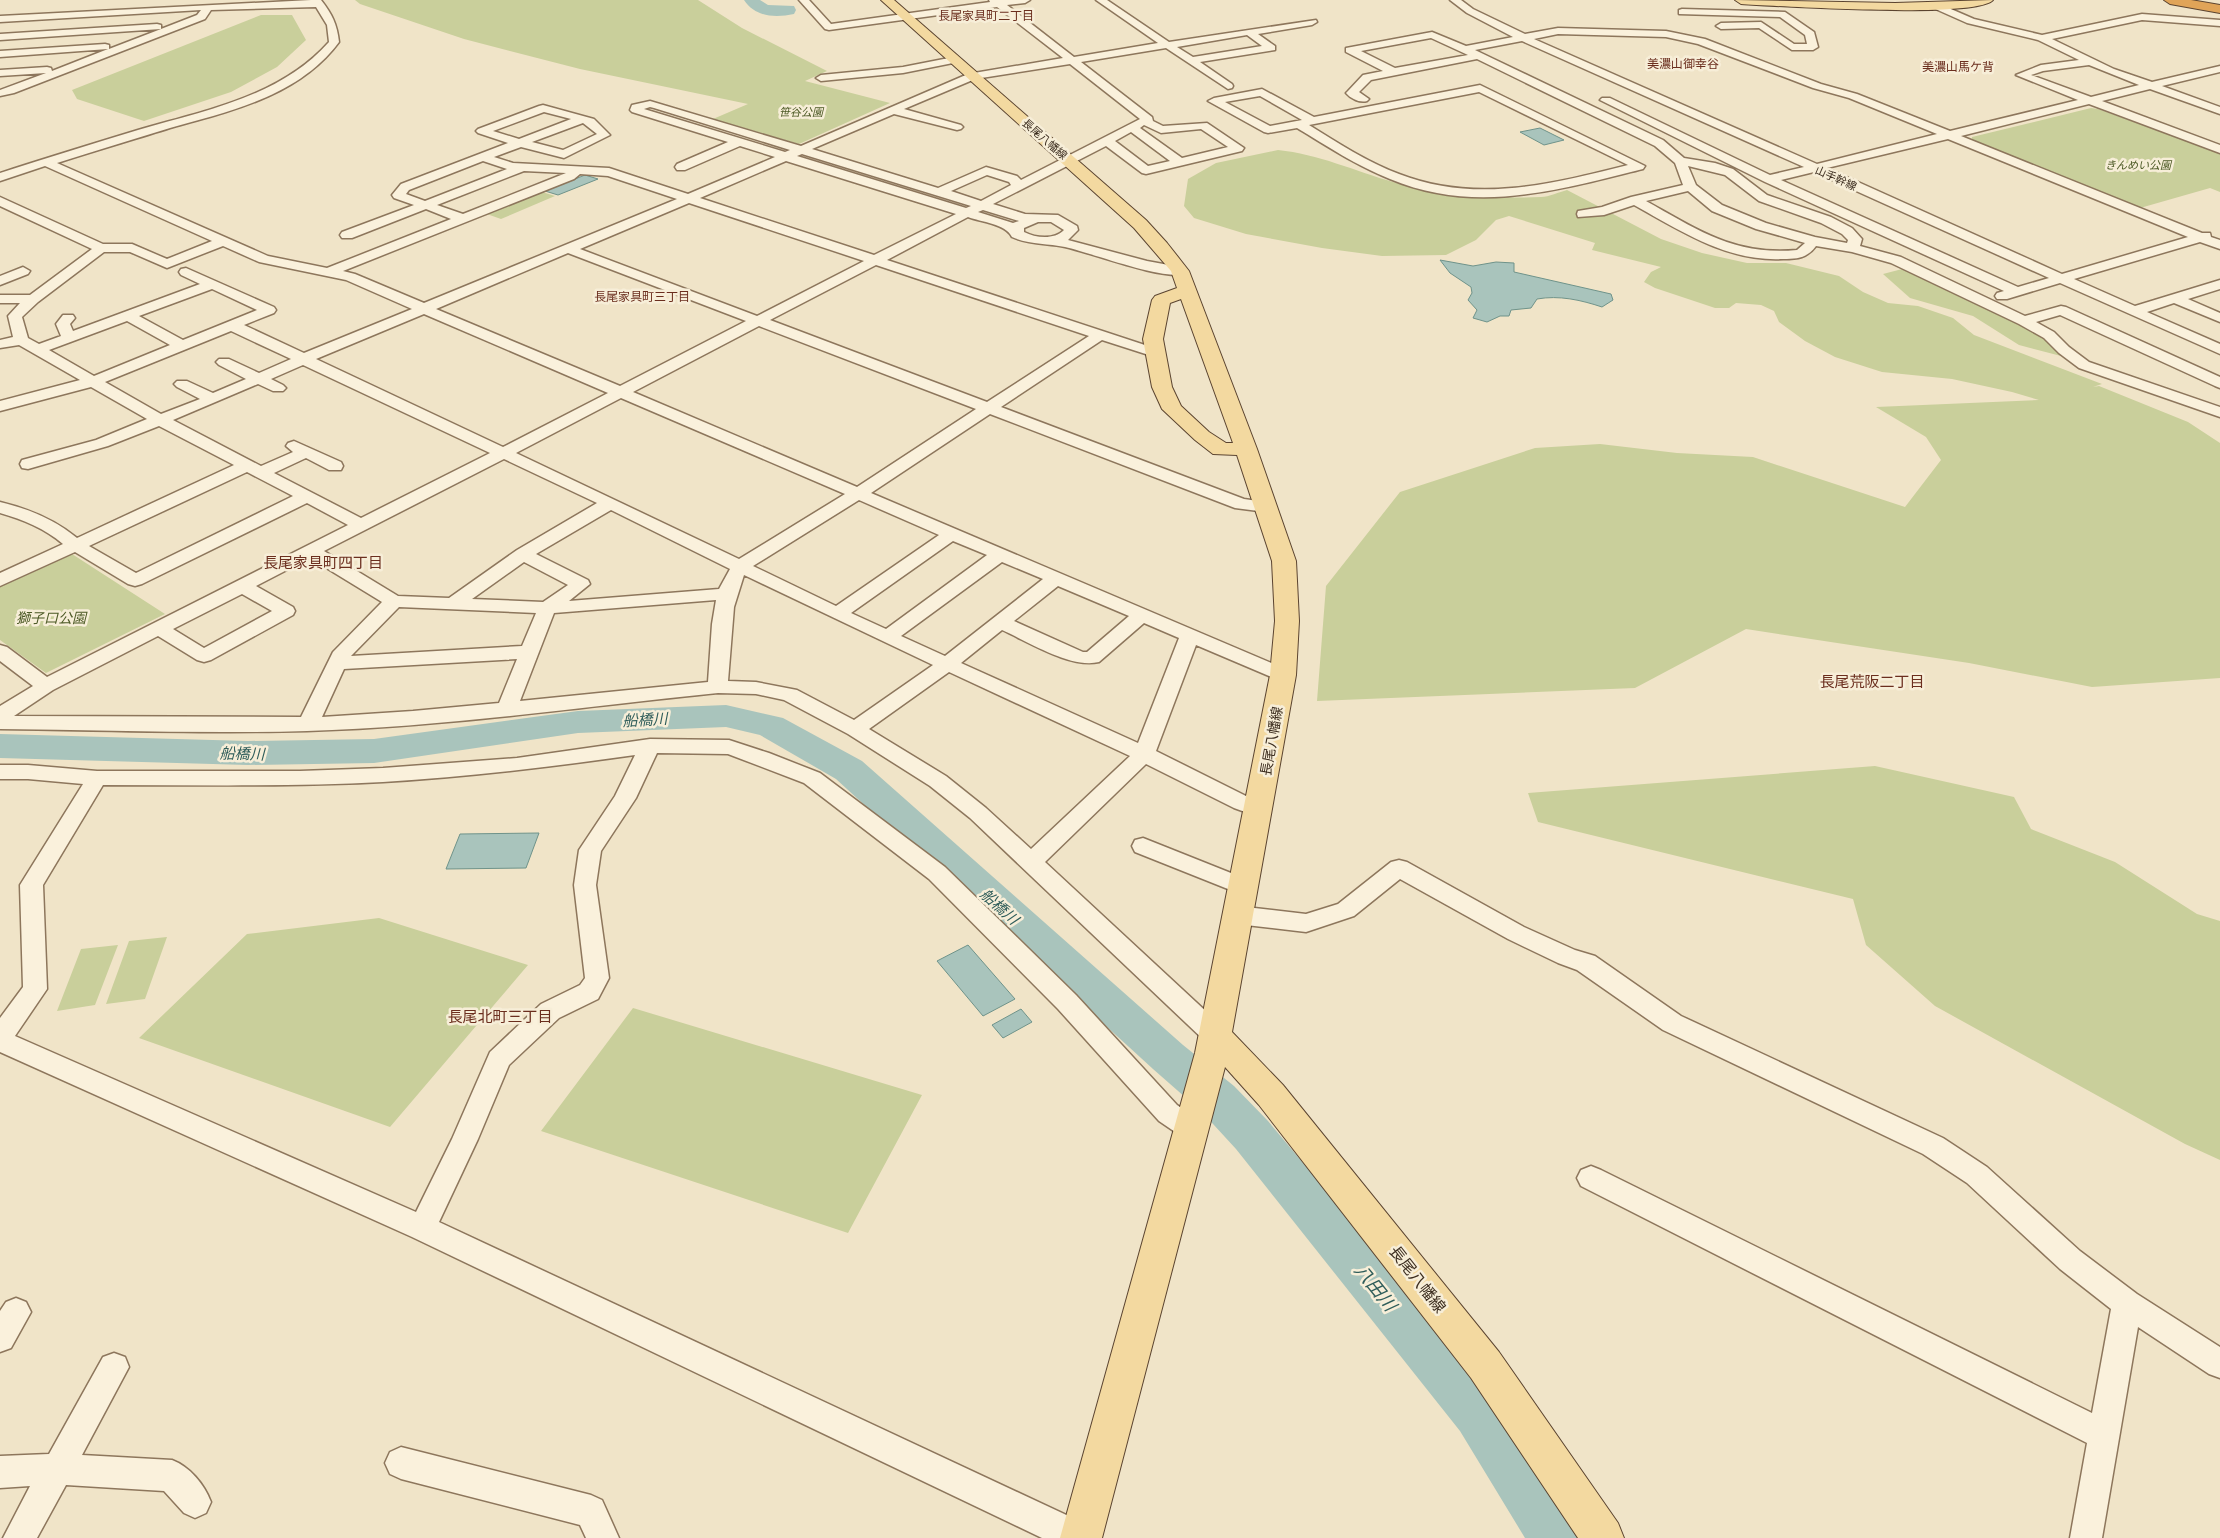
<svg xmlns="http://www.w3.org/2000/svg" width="2220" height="1538" font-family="'PT Serif','Noto Sans JP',serif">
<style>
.green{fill:#c9cf9b}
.water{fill:#a9c4bc;stroke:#6f938a}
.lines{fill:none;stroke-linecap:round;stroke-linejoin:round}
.river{fill:#a9c4bc;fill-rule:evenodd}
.minor-casing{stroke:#8d765c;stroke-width:3}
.major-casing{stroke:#5b4430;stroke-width:2}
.highway-casing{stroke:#5b4430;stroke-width:2}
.minor{fill:#faf1dc;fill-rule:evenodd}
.major{fill:#f3d9a0;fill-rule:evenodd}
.highway{fill:#e0a458;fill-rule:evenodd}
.labels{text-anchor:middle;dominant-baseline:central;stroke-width:5;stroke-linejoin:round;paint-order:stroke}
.far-park-label{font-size:11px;font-style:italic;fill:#4d5a26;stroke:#f7eed8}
.far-street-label{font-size:11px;fill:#3d2e20;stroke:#f7eed8}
.far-neighbourhood-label{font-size:12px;fill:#6b2e1e;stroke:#f7eed8}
.park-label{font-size:14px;font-style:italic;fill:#4d5a26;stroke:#f7eed8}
.street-label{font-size:14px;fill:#3d2e20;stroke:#f7eed8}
.neighbourhood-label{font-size:15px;fill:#6b2e1e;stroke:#f7eed8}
.water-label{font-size:15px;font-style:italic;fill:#2f5d5a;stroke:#f7eed8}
.near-street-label{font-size:16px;fill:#3d2e20;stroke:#f7eed8}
.near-water-label{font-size:18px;font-style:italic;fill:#2f5d5a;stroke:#f7eed8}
</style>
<rect width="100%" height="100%" fill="#f0e4c8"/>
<!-- green -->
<path class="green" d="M 355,0 L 698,0 L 742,28 L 827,71 L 805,81 L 890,103 L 799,144 L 713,119 L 748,104 L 580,69 L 464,39 L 360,4 Z
M 261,15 L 292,15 L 306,40 L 277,67 L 231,92 L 144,121 L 77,99 L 72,90 Z
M 2091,108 L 2098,109 L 2220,153 L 2220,192 L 2210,188 L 2140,208 L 1972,140 L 1972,137 Z
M 1278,150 C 1318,154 1355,171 1393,182 C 1439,196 1493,199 1541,197 C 1549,197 1559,192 1567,190 L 1661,239 L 1702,253 L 1747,263 L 1786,263 L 1839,276 L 1863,292 L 1888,303 L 1918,306 L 1953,318 L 1974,335 L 2102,384 L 2093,387 L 2099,386 L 2188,422 L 2220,443 L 2220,678 L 2092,687 L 1969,663 L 1746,629 L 1635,688 L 1317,701 L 1326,586 L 1400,492 L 1535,448 L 1600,444 L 1677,453 L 1753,457 L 1905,507 L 1941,460 L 1926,437 L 1876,407 L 2039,400 L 2012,392 L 1952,379 L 1882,372 L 1835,357 L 1805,341 L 1779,322 L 1774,311 L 1761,305 L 1736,303 L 1729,308 L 1715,308 L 1655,288 L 1644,282 L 1651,272 L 1661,267 L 1592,250 L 1595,243 L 1509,216 L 1496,220 L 1476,240 L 1446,255 L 1382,256 L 1322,248 L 1246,234 L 1194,218 L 1184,206 L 1188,179 L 1216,163 Z
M 539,191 L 555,196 L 501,219 L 484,213 Z
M 1906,268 L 2041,335 L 2061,356 L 2019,345 L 1973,316 L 1910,298 L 1883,274 Z
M 72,554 L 165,614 L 46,673 L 0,640 L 0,587 Z
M 1875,766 L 2014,797 L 2031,829 L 2115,862 L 2197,914 L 2220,921 L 2220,1160 L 2185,1144 L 1935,1006 L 1866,945 L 1853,899 L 1538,822 L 1528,793 Z
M 379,918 L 528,965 L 390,1127 L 139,1038 L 247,934 Z
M 167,937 L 145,999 L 106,1004 L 129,941 Z
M 118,945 L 95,1005 L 57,1011 L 81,949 Z
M 633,1008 L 922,1095 L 848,1233 L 541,1131 Z"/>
<!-- water -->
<path class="water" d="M 1540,128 L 1564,140 L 1544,145 L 1520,132 Z
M 585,175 L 598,179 L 558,195 L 545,191 Z
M 1440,260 L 1473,266 L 1496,262 L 1514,263 L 1514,272 L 1611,294 L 1613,300 L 1602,307 C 1581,300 1559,295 1537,299 L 1531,308 L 1511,310 L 1509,316 L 1500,316 L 1487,322 L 1473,318 L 1477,310 L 1468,300 L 1472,293 L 1471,287 L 1450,273 Z
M 539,833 L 526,868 L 446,869 L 460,834 Z
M 968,945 L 1015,999 L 983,1016 L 937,961 Z
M 1021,1009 L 1032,1022 L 1003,1038 L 992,1025 Z"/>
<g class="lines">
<!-- river -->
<path class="river" d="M 744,0 L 760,0 L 768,5 L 794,6 L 796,10 L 794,14 C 775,18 755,17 744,0 Z
M 726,705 L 783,718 L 862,761 L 1183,1045 L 1234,1086 L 1268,1121 L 1498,1395 L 1577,1518 L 1585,1538 L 1525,1538 L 1460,1431 L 1236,1149 L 1202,1112 L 1153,1069 L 836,779 L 760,735 L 726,727 L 578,733 L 374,763 L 248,765 L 0,758 L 0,734 L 248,741 L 374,739 L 578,711 Z"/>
<!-- minor casing -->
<g class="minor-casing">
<path id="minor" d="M 311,0 L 321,0 C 332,14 337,24 339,42 C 299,96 231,111 170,128 C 132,140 94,151 57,163 L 268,256 L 327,268 L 451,219 L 426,209 L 352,238 L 342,238 L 340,235 L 342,232 L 414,205 L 394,198 L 392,195 L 401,184 L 508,143 L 478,133 L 476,131 L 478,129 L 539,106 L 543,105 L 594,119 L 610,135 L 564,158 L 521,147 L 494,157 L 513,163 L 609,168 L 688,194 L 775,157 L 740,146 L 685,170 L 677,170 L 675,167 L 677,164 L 728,142 L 632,112 L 630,110 L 632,105 L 650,101 L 801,146 L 968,74 L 1063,58 L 997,7 L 829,30 L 825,29 L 799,0 L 809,0 L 831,24 L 990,2 L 989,0 L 1030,0 L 1025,3 L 1007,5 L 1074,57 L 1158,43 L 1096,0 L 1107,0 L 1169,42 L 1316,20 L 1317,22 L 1312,25 L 1258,34 L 1275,46 L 1275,50 L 1200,62 L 1232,84 L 1233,86 L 1232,88 L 1228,89 L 1166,48 L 1081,62 L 1152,117 L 1153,121 L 1163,126 L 1207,123 L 1244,148 L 1242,151 L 1146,174 L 1142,173 L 1106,146 L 993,204 L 1025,214 L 1058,215 L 1077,226 L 1078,230 L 1068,240 L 1147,261 L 1185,268 L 1187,271 L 1185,274 C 1161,280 1092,253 1065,247 C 1047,243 1030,245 1012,237 C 1006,224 981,222 968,217 L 887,260 L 1160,350 L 1162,353 L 1160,356 L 1155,357 L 1102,340 L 1001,407 L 1244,499 L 1272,503 L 1275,507 L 1272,511 L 1266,512 L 1235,508 L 990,414 L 871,493 L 1290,671 L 1293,675 L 1290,679 L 1283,681 L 1276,679 L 1196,645 L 1156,751 L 1250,798 L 1267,804 L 1270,809 L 1267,814 L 1259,817 L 1234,808 L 1146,764 L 1045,862 L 1224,1028 L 1228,1035 L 1224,1042 L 1215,1045 L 1206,1042 L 970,818 L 930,786 L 848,734 L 784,700 L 756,694 L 718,693 C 581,707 444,727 307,731 C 205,734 102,730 0,729 L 0,706 L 33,686 L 0,661 L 0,645 L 7,647 L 47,677 L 348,525 L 307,503 L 142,584 L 135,586 L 128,584 L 75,552 L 0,586 L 0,573 L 63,544 C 44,528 24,520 0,513 L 0,502 C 29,509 54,519 77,538 L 234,465 L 159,426 L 108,446 L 28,469 L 22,468 L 20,464 L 22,460 L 96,440 L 147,419 L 91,387 L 0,411 L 0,401 L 80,380 L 19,345 L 0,348 L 0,340 L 13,337 L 8,316 L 20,303 L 0,303 L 0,295 L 30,295 L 92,249 L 0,206 L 0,197 L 103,244 L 132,244 L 167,259 L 212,241 L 45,166 L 0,181 L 0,173 C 46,158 92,144 138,130 C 206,110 280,97 329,42 L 327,25 L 316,7 L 211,10 L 205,19 L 14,93 L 0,96 L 0,90 L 46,73 L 0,76 L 0,70 L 47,67 L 51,68 L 52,71 L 108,49 L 0,57 L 0,51 L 105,44 L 109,45 L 109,49 L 161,29 L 0,40 L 0,34 L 157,24 L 161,25 L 161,29 L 197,15 L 201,10 L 0,22 L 0,16 ZM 1247,35 L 1262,46 L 1193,57 L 1177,47 ZM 1070,64 L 1140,119 L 1021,180 L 1017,176 L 986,167 L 938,188 L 812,149 L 894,114 L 957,130 L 961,129 L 963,127 L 961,125 L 904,109 L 975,79 ZM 650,107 L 654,108 L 790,150 L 785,152 L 644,109 ZM 544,112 L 571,119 L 519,139 L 493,131 ZM 583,123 L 597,134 L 563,150 L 532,142 ZM 1144,125 L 1161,133 L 1201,129 L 1228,147 L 1182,158 L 1140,128 ZM 1131,132 L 1170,161 L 1148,166 L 1115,141 ZM 802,154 L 971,206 L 966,208 L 797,156 ZM 483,161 L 507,169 L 425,201 L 406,194 L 409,190 ZM 786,161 L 956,214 L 874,255 L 700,198 ZM 524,171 L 566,173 L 463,214 L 437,205 ZM 580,174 L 608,176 L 677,199 L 424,303 L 355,274 L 343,271 L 574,179 ZM 987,175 L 1009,182 L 1011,185 L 981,201 L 951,191 ZM 689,203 L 864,261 L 757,316 L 580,249 ZM 983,210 L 1019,221 L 1013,223 L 978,212 ZM 1038,222 L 1051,222 L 1064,230 C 1054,240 1036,238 1024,232 L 1024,228 ZM 223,246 L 259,262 L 346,280 L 412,309 L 304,353 L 244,325 L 274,313 L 276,310 L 274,307 L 186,268 L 181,269 L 179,272 L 181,275 L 200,284 L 73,331 L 70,324 L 75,318 L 73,315 L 63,315 L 56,324 L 61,336 L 39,344 L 28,338 L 22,317 L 38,302 L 104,252 L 130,252 L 167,268 ZM 568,253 L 746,321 L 620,386 L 436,309 ZM 876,265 L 1089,336 L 987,402 L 770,320 ZM 212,289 L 257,310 L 183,340 L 139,316 ZM 424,314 L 608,393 L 503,447 L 316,359 ZM 127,321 L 170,345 L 94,376 L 49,350 ZM 759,326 L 976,409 L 857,487 L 633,392 ZM 231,331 L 291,359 L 259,373 L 229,359 L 219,359 L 216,362 L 219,365 L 246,379 L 213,393 L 187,381 L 177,381 L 174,384 L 177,387 L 200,399 L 161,414 L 105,382 ZM 303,365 L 490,453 L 361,518 L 274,473 L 306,458 L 329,470 L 341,470 L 343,466 L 341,462 L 294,441 L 288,443 L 286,446 L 293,452 L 261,466 L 173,420 L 258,384 L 273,391 L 283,391 L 286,388 L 283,385 L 271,379 ZM 621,398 L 845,494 L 739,559 L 516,453 ZM 504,459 L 597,503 L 517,550 L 449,598 L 398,596 L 324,551 ZM 247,472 L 293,496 L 136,573 L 89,546 ZM 859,500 L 939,535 L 836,606 L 753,566 ZM 611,510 L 730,569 L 719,589 L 569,601 L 590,584 L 588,580 L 536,554 ZM 953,541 L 987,555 L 886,629 L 851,613 ZM 310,558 L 382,602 L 333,652 L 301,717 L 14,716 L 53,690 L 158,636 L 197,660 L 204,662 L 211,660 L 293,615 L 295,611 L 293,607 L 256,586 ZM 524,562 L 568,585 L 543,602 L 472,599 ZM 1002,562 L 1043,579 L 945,656 L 901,636 ZM 744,575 L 933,665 L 854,720 L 797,690 L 756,682 L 728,681 L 734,607 ZM 1058,586 L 1129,616 L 1087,652 L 1083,652 L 1014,621 ZM 242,594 L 272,611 L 204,648 L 173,629 ZM 716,600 L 712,624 L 708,682 L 520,701 L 554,613 ZM 399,607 L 536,613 L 522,646 L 351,656 ZM 1144,623 L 1179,638 L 1138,743 L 961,663 L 1002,630 C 1029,642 1071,669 1099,662 ZM 517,659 L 499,703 L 413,711 L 322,717 L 344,669 ZM 949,672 L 1130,756 L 1031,849 L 986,808 L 946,776 L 869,729 Z
M 1450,0 L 1461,0 L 1473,9 L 1525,34 L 1558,28 L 1666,31 L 1705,39 L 1821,84 L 1857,94 L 1950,131 L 2078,100 L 2016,75 L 2041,65 L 2079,60 L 2038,40 L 1967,23 L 1931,7 L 1931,3 L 1937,3 L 1974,19 L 2042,35 L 2142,14 L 2220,20 L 2220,26 L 2142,20 L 2052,39 L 2114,69 L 2152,82 L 2220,66 L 2220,72 L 2162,86 L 2220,107 L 2220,114 L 2150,89 L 2102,101 L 2220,145 L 2220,153 L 2089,104 L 1961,136 L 2202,233 L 2210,233 L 2211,237 L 2220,240 L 2220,249 L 2200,242 L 2074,279 L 2135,306 L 2220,280 L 2220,289 L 2188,299 L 2220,313 L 2220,322 L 2174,303 L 2147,312 L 2220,344 L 2220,354 L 2060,283 L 2007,299 L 1997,299 L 1995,296 L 1997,293 L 2004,291 L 1765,182 L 1600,100 L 1602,98 L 1610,98 L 1770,175 L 1804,167 L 1522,41 L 1475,50 L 1663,140 L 1684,158 L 1715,163 L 1733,169 L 1767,195 L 1831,217 L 1852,228 L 1862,239 L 1860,246 L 1901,257 L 2025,316 L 2061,306 L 2066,307 L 2220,377 L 2220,388 L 2215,386 L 2060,315 L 2036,322 L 2054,332 L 2069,347 L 2089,362 L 2220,407 L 2220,417 L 2079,368 L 2059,353 L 2044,338 L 2019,324 L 1891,263 L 1852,252 L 1816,246 C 1807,258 1798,259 1783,259 C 1727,262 1681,231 1634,205 L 1604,215 L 1578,217 L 1577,214 L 1578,211 L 1602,207 L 1631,197 L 1683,185 L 1675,163 L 1655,146 L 1477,59 L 1371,80 L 1359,92 L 1369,99 L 1367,101 C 1360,103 1351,99 1346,93 L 1348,91 L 1363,75 L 1383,71 L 1346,52 L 1346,48 L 1432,32 L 1466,46 L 1513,37 L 1467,13 ZM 1558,34 L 1666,37 L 1698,44 L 1813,88 L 1849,98 L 1937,134 L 1817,164 L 1534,39 ZM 1431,38 L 1468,55 L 1395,68 L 1361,51 ZM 2089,65 L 2139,85 L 2091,97 L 2031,75 L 2043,71 ZM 1948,139 L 2188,237 L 2062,274 L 1827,168 ZM 1688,166 L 1725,175 L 1759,201 L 1821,223 L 1842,234 L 1848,240 L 1847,243 L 1815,237 L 1766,223 L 1722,205 L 1696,185 ZM 1814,172 L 2049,278 L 2018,287 L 1781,180 ZM 1688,191 L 1712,211 L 1756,229 L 1805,243 L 1797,250 C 1735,256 1698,230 1646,201 Z
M 1682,9 L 1785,12 L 1814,32 L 1818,47 L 1813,50 L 1792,50 L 1759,28 L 1721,29 L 1716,26 L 1721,23 L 1761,22 L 1794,44 L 1807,44 L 1805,35 L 1780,17 L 1679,14 L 1679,10 Z
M 954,57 L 958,58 L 958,62 L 903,73 L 821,81 L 816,78 L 821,75 L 903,67 Z
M 1480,85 L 1645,166 L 1643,169 C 1558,190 1476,215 1390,179 C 1357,166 1327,146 1297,128 L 1268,133 L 1264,132 L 1208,101 L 1214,98 L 1262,89 L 1314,117 ZM 1479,92 L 1628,165 C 1552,184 1476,204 1399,174 C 1367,162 1338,143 1309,125 ZM 1260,96 L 1302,120 L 1270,126 L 1225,102 Z
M 23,267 L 30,271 L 28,274 L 0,285 L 0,276 Z
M 650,739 L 729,740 L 769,753 L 820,773 L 945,867 L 1076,995 L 1177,1105 L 1199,1120 L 1203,1128 L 1199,1136 L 1190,1139 L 1181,1136 L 1159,1121 L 1058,1009 L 929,879 L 804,783 L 728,754 L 657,753 L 636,798 L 601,851 L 596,885 L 609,978 L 598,999 L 559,1018 L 509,1065 L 478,1139 L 439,1222 L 1090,1526 L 1094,1538 L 1042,1538 L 412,1237 L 0,1052 L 0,1018 L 23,987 L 20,885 L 83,784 L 28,779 L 0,779 L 0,765 L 28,765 L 97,771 L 300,771 L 383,768 L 517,758 ZM 635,755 L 615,796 L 579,850 L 574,885 L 585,978 L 580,985 L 541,1004 L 490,1052 L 452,1139 L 416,1212 L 15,1036 L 47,989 L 43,885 L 103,785 C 197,785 290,787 383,782 C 468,777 551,767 635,755 Z
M 1143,838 L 1251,881 L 1255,887 L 1251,893 L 1243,895 L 1135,852 L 1132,846 L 1135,840 Z
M 1399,860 L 1407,862 L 1524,927 L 1575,950 L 1595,956 L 1681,1016 L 1943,1138 L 1987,1167 L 2080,1251 L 2137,1294 L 2220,1347 L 2220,1378 L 2209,1374 L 2138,1327 L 2102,1538 L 2070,1538 L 2087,1443 L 1581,1186 L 1577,1178 L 1581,1170 L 1591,1166 L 1601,1170 L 2092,1413 L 2111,1309 L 2060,1269 L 1967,1183 L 1923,1154 L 1663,1030 L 1577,970 L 1558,963 L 1508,939 L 1400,879 L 1354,916 L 1306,932 L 1237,924 L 1229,921 L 1225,915 L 1229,909 L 1237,906 L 1306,914 L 1338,904 L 1391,862 Z
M 16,1298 L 26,1302 L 31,1312 L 11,1348 L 0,1352 L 0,1311 L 6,1302 Z
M 114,1353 L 125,1357 L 129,1367 L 82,1455 L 172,1460 C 190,1467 204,1484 211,1502 L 206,1513 L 195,1518 L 184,1513 L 164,1491 L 66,1485 L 37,1538 L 3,1538 L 30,1486 L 0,1488 L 0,1456 L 49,1454 L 103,1357 Z
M 401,1447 L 591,1495 L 602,1500 L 619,1538 L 586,1538 L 580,1525 L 401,1479 L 390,1474 L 385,1463 L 390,1452 Z"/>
</g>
<!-- major casing -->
<g class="major-casing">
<path id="major" d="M 881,0 L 894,0 L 1146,220 L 1167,243 L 1189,271 L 1257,449 L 1296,561 L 1299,621 L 1296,675 L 1232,1032 L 1283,1085 L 1499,1352 L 1618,1523 L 1624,1538 L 1578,1538 L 1471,1378 L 1259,1105 L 1225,1067 L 1102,1538 L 1060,1538 L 1195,1053 L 1270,675 L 1275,621 L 1272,561 L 1237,455 L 1213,454 L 1195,440 L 1162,409 L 1152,387 L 1143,339 L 1152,300 L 1155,296 L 1177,288 L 1171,271 L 1134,228 ZM 1181,299 L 1233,443 L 1226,443 L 1209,432 L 1181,406 L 1172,387 L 1163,339 L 1170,303 Z
M 1735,0 L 1895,3 L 1993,0 C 1976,19 1776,6 1741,4 Z"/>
</g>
<!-- highway casing -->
<g class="highway-casing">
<path id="highway" d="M 2164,0 L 2191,0 L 2220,5 L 2220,13 L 2170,4 Z"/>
</g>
<!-- minor -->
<use href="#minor" class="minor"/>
<!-- major -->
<use href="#major" class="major"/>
<!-- highway -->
<use href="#highway" class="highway"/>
</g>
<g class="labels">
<!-- far-park labels -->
<g class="far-park-label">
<text x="801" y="112">笹谷公園</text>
<text x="2138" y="165">きんめい公園</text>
</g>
<!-- far-street labels -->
<g class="far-street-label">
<text transform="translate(1045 139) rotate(41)">長尾八幡線</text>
<text transform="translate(1836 178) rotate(24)">山手幹線</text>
</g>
<!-- far-neighbourhood labels -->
<g class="far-neighbourhood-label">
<text x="986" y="15">長尾家具町二丁目</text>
<text x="1683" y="63">美濃山御幸谷</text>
<text x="1958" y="66">美濃山馬ケ背</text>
<text x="642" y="296">長尾家具町三丁目</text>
</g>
<!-- park labels -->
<g class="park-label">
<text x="51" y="617">獅子口公園</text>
</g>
<!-- street labels -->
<g class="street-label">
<text transform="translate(1271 741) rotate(-80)">長尾八幡線</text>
</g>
<!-- neighbourhood labels -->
<g class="neighbourhood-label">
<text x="323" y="562">長尾家具町四丁目</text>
<text x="1872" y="681">長尾荒阪二丁目</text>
<text x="500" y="1016">長尾北町三丁目</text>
</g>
<!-- water labels -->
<g class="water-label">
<text transform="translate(645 719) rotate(-3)">船橋川</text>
<text transform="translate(242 753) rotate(1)">船橋川</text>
<text transform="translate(1000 906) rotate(42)">船橋川</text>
</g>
<!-- near-street labels -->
<g class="near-street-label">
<text transform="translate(1418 1279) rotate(52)">長尾八幡線</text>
</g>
<!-- near-water labels -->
<g class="near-water-label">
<text transform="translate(1376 1287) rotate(51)">八田川</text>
</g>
</g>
</svg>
